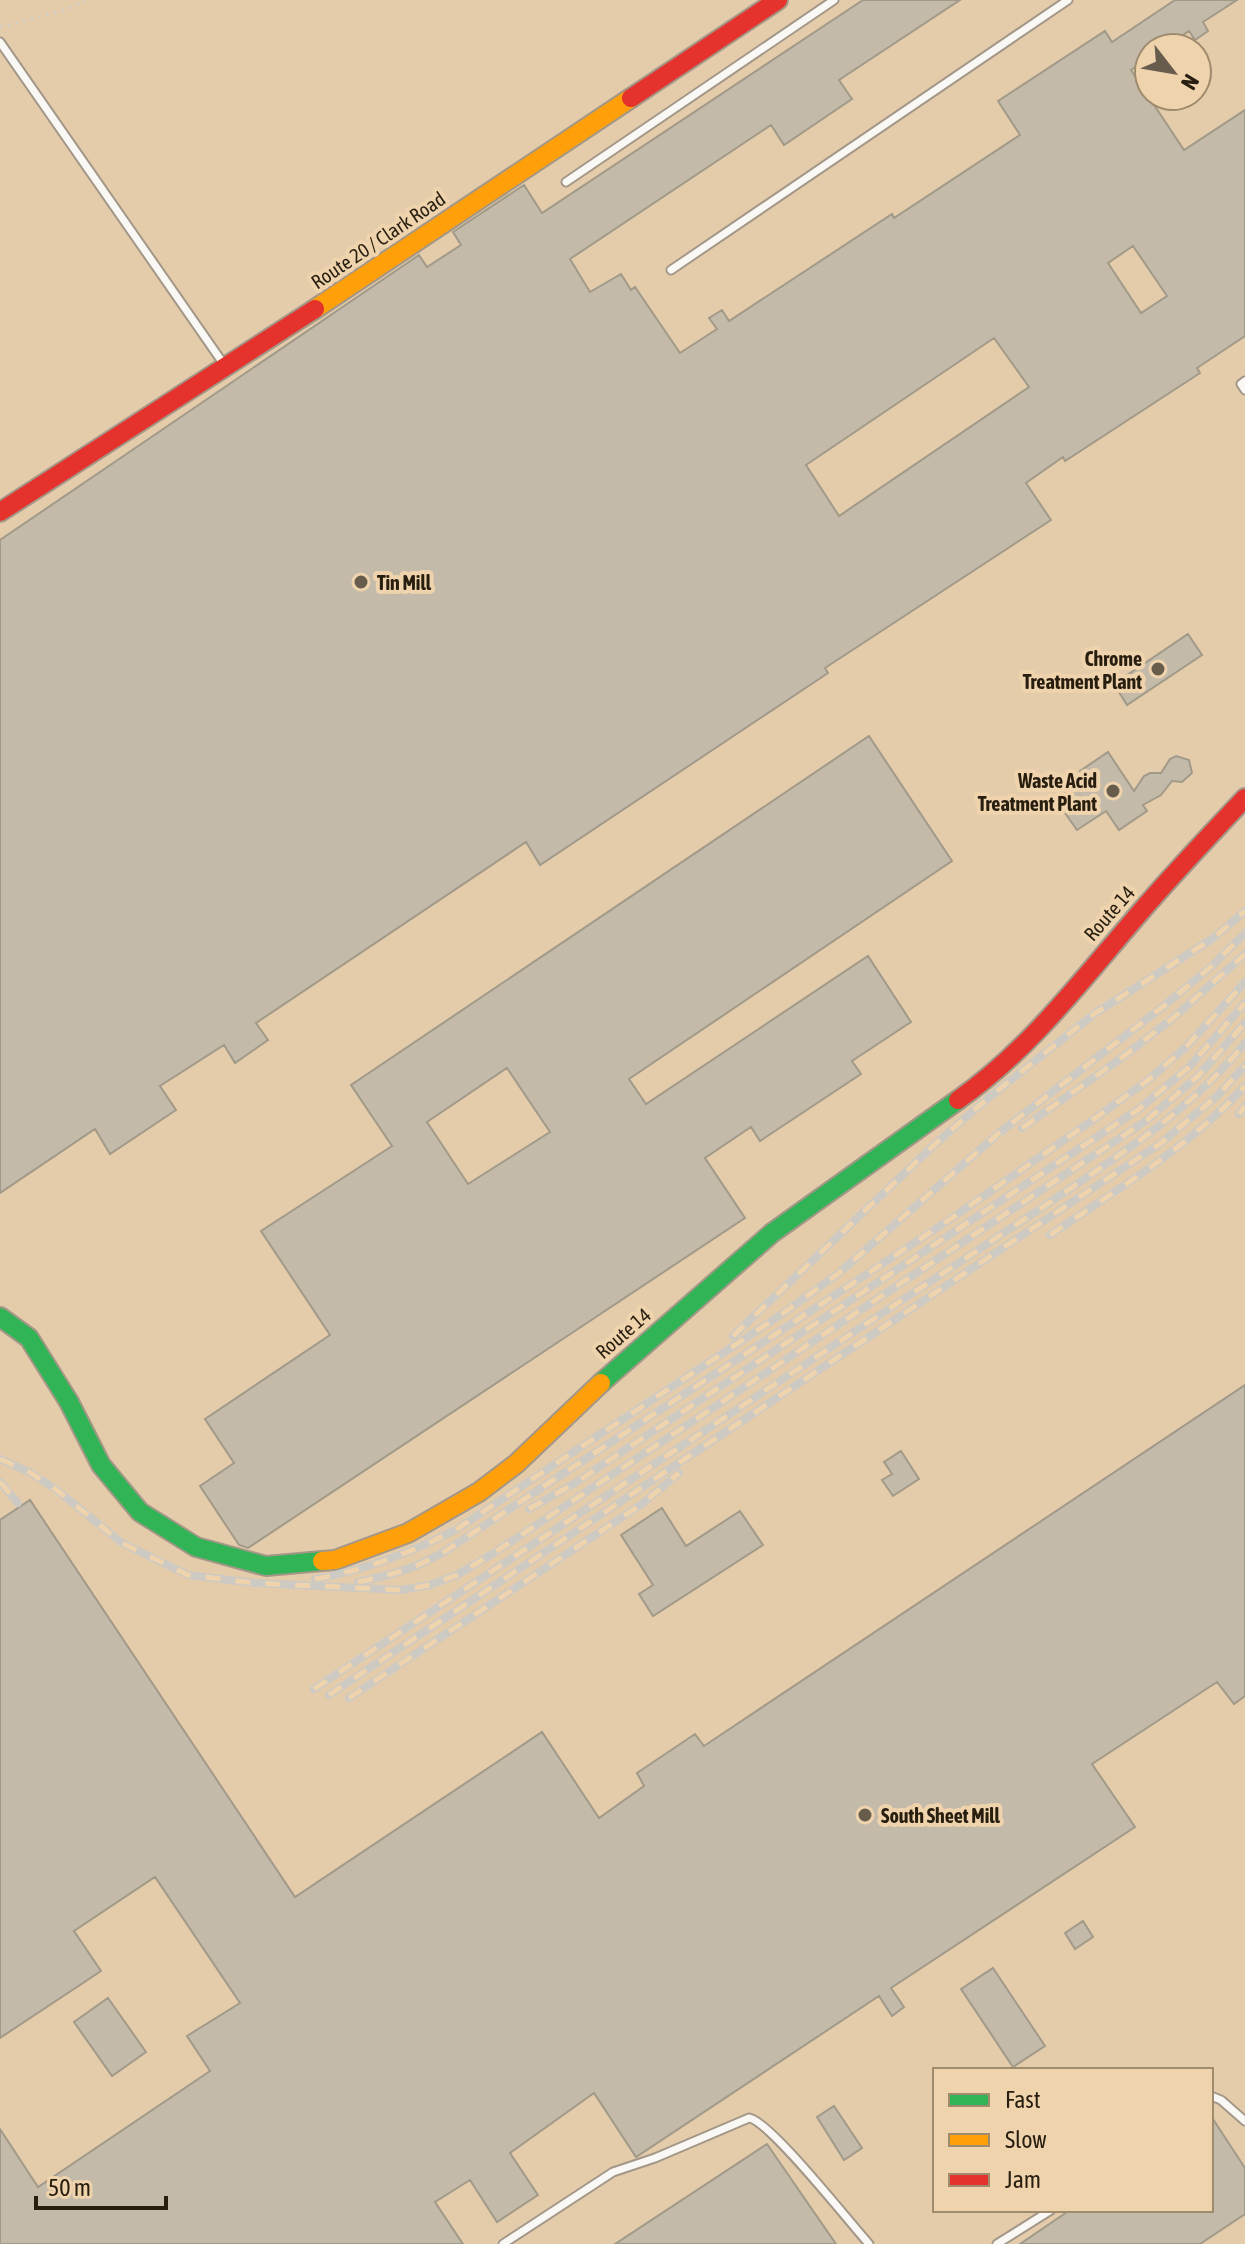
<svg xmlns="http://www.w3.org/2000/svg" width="1245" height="2244" font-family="'Asap Condensed',sans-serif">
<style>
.built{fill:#e4ccab;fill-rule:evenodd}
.building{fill:#c3baa9;stroke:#a29a89;stroke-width:2;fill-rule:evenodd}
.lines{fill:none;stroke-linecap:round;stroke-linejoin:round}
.lane-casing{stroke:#a39788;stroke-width:11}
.fast-casing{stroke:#a39788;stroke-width:22}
.slow-casing{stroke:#a39788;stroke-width:22}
.jam-casing{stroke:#a39788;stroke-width:22}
.path{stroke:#d3cec8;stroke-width:3;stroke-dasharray:2 6;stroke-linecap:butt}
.lane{stroke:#faf8f5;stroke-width:7}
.fast{stroke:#30b455;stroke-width:18}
.slow{stroke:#ff9f0a;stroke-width:18}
.jam{stroke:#e5322d;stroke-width:18}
.rail-casing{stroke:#cdc9c3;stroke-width:8}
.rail{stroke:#eed3ad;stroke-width:5;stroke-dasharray:15;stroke-linecap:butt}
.poi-dot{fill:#685c4c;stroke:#eed3ad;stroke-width:3}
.labels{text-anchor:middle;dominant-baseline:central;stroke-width:8;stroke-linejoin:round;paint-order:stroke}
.street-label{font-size:20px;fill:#281e0f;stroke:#eed3ad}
.poi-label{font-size:20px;font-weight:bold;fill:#281e0f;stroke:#eed3ad;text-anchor:start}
</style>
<rect width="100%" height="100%" fill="#dfd0bc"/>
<!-- built -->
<path class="built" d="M 0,0 L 1245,0 L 1245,2244 L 0,2244 ZM 1149,48 L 1197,48 L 1197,96 L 1149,96 ZM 935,2070 L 1211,2070 L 1211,2210 L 935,2210 Z"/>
<!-- building -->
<path class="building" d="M 863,0 L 960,0 L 839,80 L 852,99 L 784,145 L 771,125 L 570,259 L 590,292 L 621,274 L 631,290 L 635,287 L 680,353 L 717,329 L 709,318 L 722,310 L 729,321 L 892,214 L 894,218 L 1020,135 L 998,101 L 1105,31 L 1112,42 L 1175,0 L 1237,0 L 1203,22 L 1208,31 L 1195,40 L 1189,31 L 1164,48 L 1149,48 L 1149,58 L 1131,70 L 1184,150 L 1245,110 L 1245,336 L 1197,368 L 1200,373 L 1065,461 L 1063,457 L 1026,483 L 1051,520 L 825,668 L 828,673 L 540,865 L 526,842 L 256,1023 L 268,1040 L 235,1063 L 224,1045 L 160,1086 L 176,1110 L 110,1154 L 95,1129 L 0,1193 L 0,540 L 419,255 L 427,267 L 461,245 L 453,232 L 524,185 L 542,213 ZM 1133,246 L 1167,296 L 1141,313 L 1108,263 ZM 994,338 L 1029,387 L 839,516 L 806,465 Z
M 1188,634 L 1202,655 L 1127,705 L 1114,684 Z
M 869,736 L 952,861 L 629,1079 L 646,1104 L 868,956 L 911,1022 L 852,1061 L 861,1074 L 760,1141 L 751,1127 L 705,1158 L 745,1218 L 248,1548 L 239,1545 L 200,1486 L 234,1463 L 205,1419 L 330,1335 L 261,1231 L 392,1146 L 351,1085 ZM 507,1068 L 550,1132 L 468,1184 L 427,1122 Z
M 1108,752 L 1134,791 L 1144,776 L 1150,773 L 1161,773 L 1170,759 L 1176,756 L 1189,760 L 1192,773 L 1182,782 L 1172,781 L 1161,795 L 1143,805 L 1147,811 L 1119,830 L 1106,811 L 1077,830 L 1065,813 L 1072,808 L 1063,794 L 1086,780 L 1080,771 Z
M 1245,1385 L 1245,1696 L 1234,1704 L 1217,1682 L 1092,1764 L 1135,1827 L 891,1988 L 904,2007 L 892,2016 L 879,1996 L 636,2157 L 594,2093 L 510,2153 L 538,2195 L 497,2222 L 470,2180 L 435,2202 L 463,2244 L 0,2244 L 0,2129 L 38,2187 L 210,2071 L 187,2036 L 240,2003 L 155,1877 L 74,1931 L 101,1971 L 0,2038 L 0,1520 L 30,1500 L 295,1897 L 542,1732 L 599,1818 L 644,1786 L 637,1773 L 695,1734 L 704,1746 Z
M 901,1451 L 919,1479 L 893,1496 L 882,1480 L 892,1474 L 884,1462 Z
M 662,1508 L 686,1546 L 740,1511 L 763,1545 L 653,1616 L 639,1594 L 653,1585 L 621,1535 Z
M 1083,1921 L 1093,1937 L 1075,1949 L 1065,1933 Z
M 993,1968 L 1045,2046 L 1013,2067 L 961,1989 Z
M 108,1998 L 146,2052 L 112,2076 L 74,2022 Z
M 834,2106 L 862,2148 L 844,2160 L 817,2117 Z
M 1211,2116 L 1245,2168 L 1245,2214 L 1200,2244 L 1020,2244 L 1070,2210 L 1211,2210 Z
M 767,2144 L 836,2244 L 615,2244 Z"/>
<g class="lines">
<!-- lane casing -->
<g class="lane-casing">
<path id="lane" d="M 0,42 L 225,366
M 566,182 L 834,0
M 671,270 L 1068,0
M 1245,381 L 1241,384 L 1245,390
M 1211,2096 L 1221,2100 L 1245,2121
M 503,2244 L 613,2172 L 655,2158 L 749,2118 C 769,2120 850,2223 869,2244
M 997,2244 L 1051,2210"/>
</g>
<!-- fast casing -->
<g class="fast-casing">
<path id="fast" d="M 0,1317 L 29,1338 L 69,1402 L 101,1465 L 140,1512 L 196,1547 L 266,1566 L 322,1561
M 601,1383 L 772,1233 L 958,1100"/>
</g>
<!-- slow casing -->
<g class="slow-casing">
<path id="slow" d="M 315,309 L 631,98
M 322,1561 L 335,1560 L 408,1533 L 479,1492 L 516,1464 L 601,1383"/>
</g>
<!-- jam casing -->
<g class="jam-casing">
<path id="jam" d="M 631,98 L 778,0
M 0,512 L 315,309
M 958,1100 C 1029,1050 1081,981 1137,916 C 1172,875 1208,837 1245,798"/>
</g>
<!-- path -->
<path class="path" d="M 0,27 L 66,10 L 85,0"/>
<!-- lane -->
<use href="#lane" class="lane"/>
<!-- fast -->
<use href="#fast" class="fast"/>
<!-- slow -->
<use href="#slow" class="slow"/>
<!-- jam -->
<use href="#jam" class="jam"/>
<!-- rail casing -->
<g class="rail-casing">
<path id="rail" d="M 1239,1114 L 1245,1106
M 1022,1128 L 1120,1059 L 1173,1018 L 1245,954
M 1050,1235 C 1118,1189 1189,1147 1245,1086
M 733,1336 L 933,1146 L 987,1099 L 1094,1014 L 1212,939 L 1245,911
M 0,1459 L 31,1473 L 58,1491 L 122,1543 L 188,1575 L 255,1583 L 401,1590 L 430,1585 L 457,1575 L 494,1553 L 1147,1120 L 1198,1076 L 1245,1023
M 0,1482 L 18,1503
M 529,1509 L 575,1483 L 1139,1109 L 1189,1067 L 1245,1003
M 315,1579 C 365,1570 411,1553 457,1529 L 782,1314 L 839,1273 L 999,1133 L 1165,1005 L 1213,965 L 1245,933
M 358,1582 C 391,1575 418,1568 447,1550 L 952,1218 L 1090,1122 L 1147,1081 L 1186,1047 L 1245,982
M 314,1689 L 1040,1209 C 1113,1159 1189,1113 1245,1043
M 329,1695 L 1161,1143 L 1217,1096 L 1245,1066
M 349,1698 L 642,1504 L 679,1473"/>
</g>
<!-- rail -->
<use href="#rail" class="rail"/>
</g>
<!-- markers -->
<g class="poi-dot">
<circle cx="361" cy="582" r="8"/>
<circle cx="1158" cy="669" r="8"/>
<circle cx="1113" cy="791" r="8"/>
<circle cx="865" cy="1815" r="8"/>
</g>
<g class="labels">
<!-- street labels -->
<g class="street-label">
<text transform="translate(378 240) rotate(-34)">Route 20 / Clark Road</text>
<text transform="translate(1109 913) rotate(-49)">Route 14</text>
<text transform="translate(623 1333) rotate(-41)">Route 14</text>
</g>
<!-- poi labels -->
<g class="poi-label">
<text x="377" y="582">Tin Mill</text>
<text x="1142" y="658" text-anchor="end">Chrome<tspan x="1142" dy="23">Treatment Plant</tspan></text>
<text x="1097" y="780" text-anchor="end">Waste Acid<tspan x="1097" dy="23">Treatment Plant</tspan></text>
<text x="881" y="1815">South Sheet Mill</text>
</g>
</g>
<!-- legend -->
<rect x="933" y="2068" width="280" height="144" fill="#eed3ad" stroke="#9f8b6e" stroke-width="2"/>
<rect x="949" y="2094" width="40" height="12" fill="#30b455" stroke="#9f8b6e" stroke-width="2"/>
<text x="1005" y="2108" font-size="24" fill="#281e0f">Fast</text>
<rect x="949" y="2134" width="40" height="12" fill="#ff9f0a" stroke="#9f8b6e" stroke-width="2"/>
<text x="1005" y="2148" font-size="24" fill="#281e0f">Slow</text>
<rect x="949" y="2174" width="40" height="12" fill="#e5322d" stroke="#9f8b6e" stroke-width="2"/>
<text x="1005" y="2188" font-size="24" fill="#281e0f">Jam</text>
<!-- north arrow -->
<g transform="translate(1173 72) rotate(121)"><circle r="38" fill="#eed3ad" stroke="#9f8b6e" stroke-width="2"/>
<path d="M0-6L14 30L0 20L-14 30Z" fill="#685c4c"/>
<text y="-12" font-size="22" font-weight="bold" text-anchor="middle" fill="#281e0f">N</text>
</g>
<!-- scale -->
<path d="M36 2196v12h130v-12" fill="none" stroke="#281e0f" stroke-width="4"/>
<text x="48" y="2196" font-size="24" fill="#281e0f" stroke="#eed3ad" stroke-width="6" paint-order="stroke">50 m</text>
</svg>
